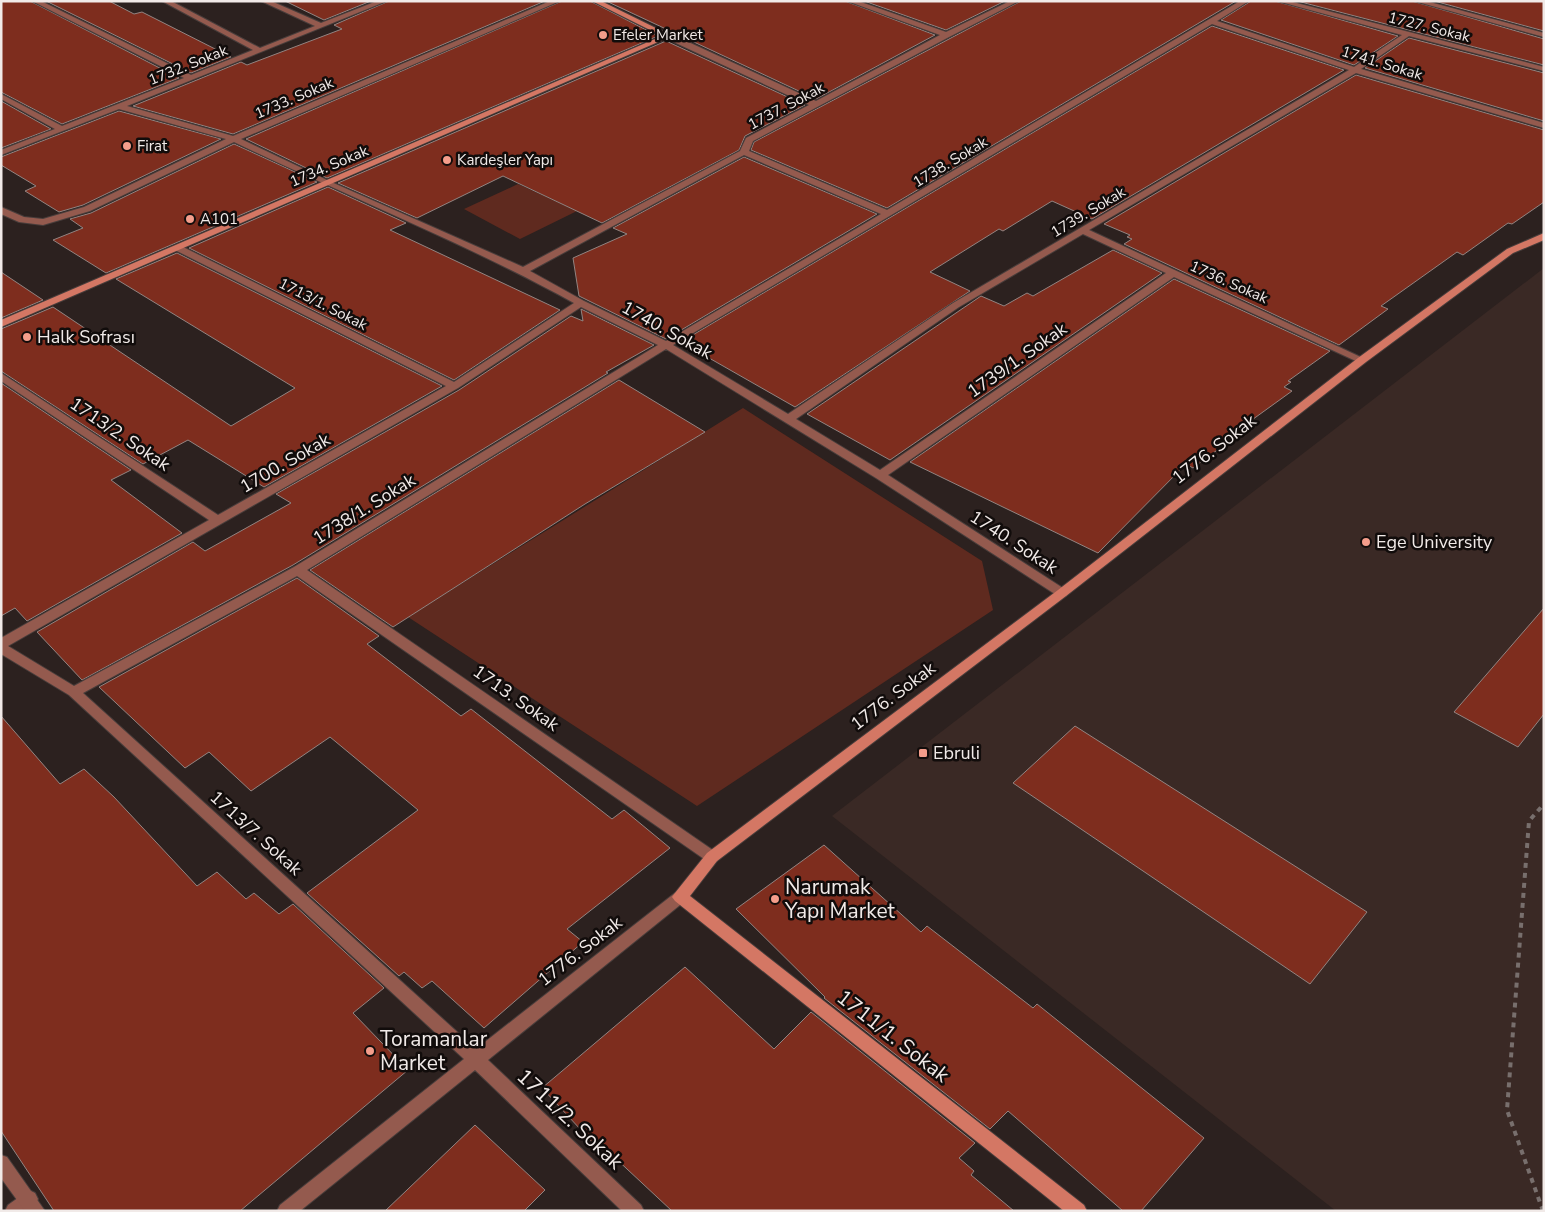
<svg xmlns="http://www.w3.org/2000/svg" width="1545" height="1212" font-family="'Nunito Sans',sans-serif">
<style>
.built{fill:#3a2925}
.green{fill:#5f2a1f}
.building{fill:#7e2d1e;stroke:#928481}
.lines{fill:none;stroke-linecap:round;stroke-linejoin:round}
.lane-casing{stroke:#483d3b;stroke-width:2}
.street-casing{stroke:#483d3b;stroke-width:2}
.secondary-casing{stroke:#483d3b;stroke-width:2}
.path{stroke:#786f6d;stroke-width:4;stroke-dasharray:5 5;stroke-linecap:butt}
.lane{fill:#945a4e;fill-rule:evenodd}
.street{fill:#945a4e;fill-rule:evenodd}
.secondary{fill:#d47764;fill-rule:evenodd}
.poi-dot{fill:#f49d8b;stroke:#110c0b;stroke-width:2}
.labels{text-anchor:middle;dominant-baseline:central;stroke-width:5;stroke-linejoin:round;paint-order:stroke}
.far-street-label{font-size:15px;fill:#f1eae8;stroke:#110c0b}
.far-poi-label{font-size:15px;fill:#f1eae8;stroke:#110c0b;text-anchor:start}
.street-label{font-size:18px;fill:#f1eae8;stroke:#110c0b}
.poi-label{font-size:18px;fill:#f1eae8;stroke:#110c0b;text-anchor:start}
.near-poi-label{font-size:21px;fill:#f1eae8;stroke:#110c0b;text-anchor:start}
.near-street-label{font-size:21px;fill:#f1eae8;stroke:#110c0b}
</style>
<rect width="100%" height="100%" fill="#2c211f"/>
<!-- built -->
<path class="built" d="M 1544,268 L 1544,1211 L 1336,1211 L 832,816 Z"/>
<!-- green -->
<path class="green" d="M 518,184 L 577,211 L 520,239 L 464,209 Z
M 743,408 L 982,561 L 993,610 L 697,806 L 408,617 Z"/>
<!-- building -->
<path class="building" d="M 1,1 L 30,1 L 179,78 L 62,124 L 1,92 Z
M 46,1 L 109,1 L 134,14 L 142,12 L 231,57 L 191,73 Z
M 285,1 L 371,1 L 324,20 Z
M 389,1 L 545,1 L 233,134 L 133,106 L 241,62 L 247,65 L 342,29 L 334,25 Z
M 562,1 L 590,1 L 658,36 L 327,178 L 246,139 Z
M 606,1 L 845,1 L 935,35 L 816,99 Z
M 864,1 L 1005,1 L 946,30 Z
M 1021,1 L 1236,1 L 887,208 L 751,150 L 754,142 Z
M 1251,1 L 1275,1 L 1398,36 L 1354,65 L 1221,20 Z
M 1297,1 L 1412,1 L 1544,39 L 1544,65 Z
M 1434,1 L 1544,1 L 1544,31 Z
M 1212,26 L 1344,70 L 1092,219 L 1052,201 L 1003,231 L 999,229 L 930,272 L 970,291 L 795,407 L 681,342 Z
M 1409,38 L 1544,73 L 1544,121 L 1365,68 Z
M 666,41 L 805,105 L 745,136 L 739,150 L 602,223 L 503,176 L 417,218 L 338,183 Z
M 1356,75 L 1544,130 L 1544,202 L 1512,224 L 1508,223 L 1463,255 L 1457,252 L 1381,306 L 1388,309 L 1339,345 L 1124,244 L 1132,239 L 1127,237 L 1130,235 L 1104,224 Z
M 1,101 L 51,129 L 1,148 Z
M 119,111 L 221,139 L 83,205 L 59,212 L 25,191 L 36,186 L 1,165 L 1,157 Z
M 234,144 L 317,182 L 106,273 L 53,240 L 83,228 L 70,219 L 91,213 Z
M 744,157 L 877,214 L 666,339 L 579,296 L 573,258 L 627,234 L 613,228 Z
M 328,187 L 406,223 L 390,230 L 560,310 L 454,380 L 189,248 Z
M 1113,250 L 1162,273 L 890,460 L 807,414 L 981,296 L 1004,306 L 1027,293 L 1033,296 Z
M 177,253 L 442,386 L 264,487 L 188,440 L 143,464 L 1,371 L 1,329 L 53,307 L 231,426 L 295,388 L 116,279 Z
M 1,272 L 43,300 L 1,318 Z
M 1174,279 L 1330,351 L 1288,381 L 1291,382 L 1284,387 L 1292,391 L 1220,443 L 1224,445 L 1193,468 L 1186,464 L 1098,553 L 910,462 Z
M 581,309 L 654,345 L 606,372 L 608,373 L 293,565 L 82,680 L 37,632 L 193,542 L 205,551 L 291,503 L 276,494 L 459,390 L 571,316 L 583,321 Z
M 619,380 L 705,432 L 585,504 L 393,627 L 310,570 Z
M 1,383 L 131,470 L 111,480 L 182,533 L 27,621 L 15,608 L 1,616 Z
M 297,578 L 379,636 L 367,644 L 461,716 L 471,709 L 612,819 L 624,810 L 670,848 L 567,929 L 583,942 L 484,1028 L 432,981 L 422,988 L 404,972 L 399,976 L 307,893 L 418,810 L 330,737 L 251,791 L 209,752 L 185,768 L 99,687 Z
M 1544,608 L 1544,714 L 1518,747 L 1454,712 Z
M 1,716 L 60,784 L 84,769 L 114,797 L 197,886 L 217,872 L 246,899 L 254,893 L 279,914 L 293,904 L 384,988 L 353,1013 L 408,1070 L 240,1211 L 54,1211 L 1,1131 Z
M 1075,726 L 1367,912 L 1310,984 L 1013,783 Z
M 824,845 L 921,932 L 927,926 L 1033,1008 L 1037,1004 L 1204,1138 L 1141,1211 L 1123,1211 L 1008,1111 L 990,1129 L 824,998 L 825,997 L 736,909 Z
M 685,967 L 774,1049 L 811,1012 L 975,1143 L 959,1158 L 974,1171 L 971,1175 L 1014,1211 L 672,1211 L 597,1141 L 594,1144 L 542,1088 Z
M 475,1125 L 545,1190 L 524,1211 L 385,1211 Z"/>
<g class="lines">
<!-- lane casing -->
<g class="lane-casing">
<path id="lane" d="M 29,1190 L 35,1193 L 38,1199 C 32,1212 19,1211 5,1211 L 8,1205 Z"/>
</g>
<!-- street casing -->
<g class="street-casing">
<path id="street" d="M 32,1 L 41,1 L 191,75 L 253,50 L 162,1 L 171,1 L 260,48 L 315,26 L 261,1 L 271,1 L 321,23 L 377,1 L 387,1 L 127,106 L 233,136 L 550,1 L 560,1 L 241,139 L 329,181 L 523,267 L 740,151 L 746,138 L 809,105 L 665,38 L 665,34 L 671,34 L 816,101 L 940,35 L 847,1 L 858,1 L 946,32 L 1010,1 L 1019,1 L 949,37 L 753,141 L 749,151 L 887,210 L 1240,1 L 1249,1 L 1217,21 L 1354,67 L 1402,35 L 1277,1 L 1289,1 L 1544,67 L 1544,71 L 1409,36 L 1361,69 L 1544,123 L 1544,128 L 1356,73 L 1089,230 L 1367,360 L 1362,363 L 1358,362 L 1174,277 L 888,475 L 1066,590 L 1068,593 L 1066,596 L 1058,596 L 876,478 L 666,349 L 307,570 L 717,853 L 719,857 L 717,861 L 712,863 L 707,861 L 297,576 L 83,693 L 476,1049 L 675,893 L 680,891 L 685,893 L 688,897 L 685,901 L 488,1060 L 641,1205 L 644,1211 L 622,1211 L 475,1070 L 300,1211 L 277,1211 L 280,1205 L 464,1059 L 69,695 L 1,654 L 1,638 L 209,520 L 1,381 L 1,373 L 218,515 L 446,386 L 175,250 L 175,246 L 181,246 L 454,382 L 574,303 C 465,243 347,196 234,142 L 90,211 L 43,225 L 19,222 L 1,214 L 1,207 L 24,217 L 43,219 L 84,207 L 226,139 L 119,109 L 1,155 L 1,150 L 55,129 L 1,99 L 1,94 L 62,126 L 184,78 ZM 1212,24 L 1349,70 L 953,303 L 788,414 L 673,345 ZM 744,155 L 881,214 L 666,341 L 584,301 L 530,271 ZM 1083,234 L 1166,273 L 880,470 L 796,419 L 959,307 ZM 581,307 L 658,345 L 294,567 L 74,686 L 8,646 L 458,388 Z
M 1414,1 L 1426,1 L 1544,33 L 1544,37 Z
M 1,1155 L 7,1157 L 45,1211 L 25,1211 L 1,1178 Z"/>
</g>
<!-- secondary casing -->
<g class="secondary-casing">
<path id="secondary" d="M 592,1 L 601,1 L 672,36 L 1,327 L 1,320 L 662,36 Z
M 1544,233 L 1544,240 L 1513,253 L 1366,362 L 1066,596 L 717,861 L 690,896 L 1084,1205 L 1087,1211 L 1064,1211 L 675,901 L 672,897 L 675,893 L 707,853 L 1058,590 L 1358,358 L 1507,249 Z"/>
</g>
<!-- path -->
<path class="path" d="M 1543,1211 L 1507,1110 L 1529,821 L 1544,804"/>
<!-- lane -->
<use href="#lane" class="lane"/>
<!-- street -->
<use href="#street" class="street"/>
<!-- secondary -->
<use href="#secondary" class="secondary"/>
</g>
<!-- markers -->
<g class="poi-dot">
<circle cx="603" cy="35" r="5"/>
<circle cx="127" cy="146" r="5"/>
<circle cx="447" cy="160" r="5"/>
<circle cx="190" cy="219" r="5"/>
<circle cx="27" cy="337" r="5"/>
<circle cx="1366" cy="542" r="5"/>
<rect x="918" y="748" width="10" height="10" rx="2.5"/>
<circle cx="775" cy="899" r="5"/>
<circle cx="370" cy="1051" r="5"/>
</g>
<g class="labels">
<!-- far-street labels -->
<g class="far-street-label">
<text transform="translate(1429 27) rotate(14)">1727. Sokak</text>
<text transform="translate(1382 63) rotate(17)">1741. Sokak</text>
<text transform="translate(188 65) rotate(-22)">1732. Sokak</text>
<text transform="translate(294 98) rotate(-23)">1733. Sokak</text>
<text transform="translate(786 106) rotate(-28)">1737. Sokak</text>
<text transform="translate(950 162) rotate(-31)">1738. Sokak</text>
<text transform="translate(329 166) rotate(-23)">1734. Sokak</text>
<text transform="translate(1088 212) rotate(-31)">1739. Sokak</text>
<text transform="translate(1229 282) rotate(24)">1736. Sokak</text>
<text transform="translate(323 304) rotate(27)">1713/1. Sokak</text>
</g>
<!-- far-poi labels -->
<g class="far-poi-label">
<text x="613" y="35">Efeler Market</text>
<text x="137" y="146">Firat</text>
<text x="457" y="160">Kardeşler Yapı</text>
<text x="200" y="219">A101</text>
</g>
<!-- street labels -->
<g class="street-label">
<text transform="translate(667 330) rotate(29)">1740. Sokak</text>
<text transform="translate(1017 360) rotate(-35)">1739/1. Sokak</text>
<text transform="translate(120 434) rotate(34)">1713/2. Sokak</text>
<text transform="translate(1214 449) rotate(-38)">1776. Sokak</text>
<text transform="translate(285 463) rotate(-30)">1700. Sokak</text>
<text transform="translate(364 509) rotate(-32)">1738/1. Sokak</text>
<text transform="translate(1014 542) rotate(33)">1740. Sokak</text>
<text transform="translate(893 696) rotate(-37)">1776. Sokak</text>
<text transform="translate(516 698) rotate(35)">1713. Sokak</text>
<text transform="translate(256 833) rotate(42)">1713/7. Sokak</text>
<text transform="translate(580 951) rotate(-38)">1776. Sokak</text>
</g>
<!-- poi labels -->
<g class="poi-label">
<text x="37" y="337">Halk Sofrası</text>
<text x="1376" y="542">Ege University</text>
<text x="933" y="753">Ebruli</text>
</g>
<!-- near-poi labels -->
<g class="near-poi-label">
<text x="785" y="887">Narumak<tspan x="785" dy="24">Yapı Market</tspan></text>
<text x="380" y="1039">Toramanlar<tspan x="380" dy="24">Market</tspan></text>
</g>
<!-- near-street labels -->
<g class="near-street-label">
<text transform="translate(893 1036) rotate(38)">1711/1. Sokak</text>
<text transform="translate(570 1119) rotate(43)">1711/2. Sokak</text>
</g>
</g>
<!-- border -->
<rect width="1545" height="1212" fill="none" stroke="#f1eae8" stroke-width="5"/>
</svg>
